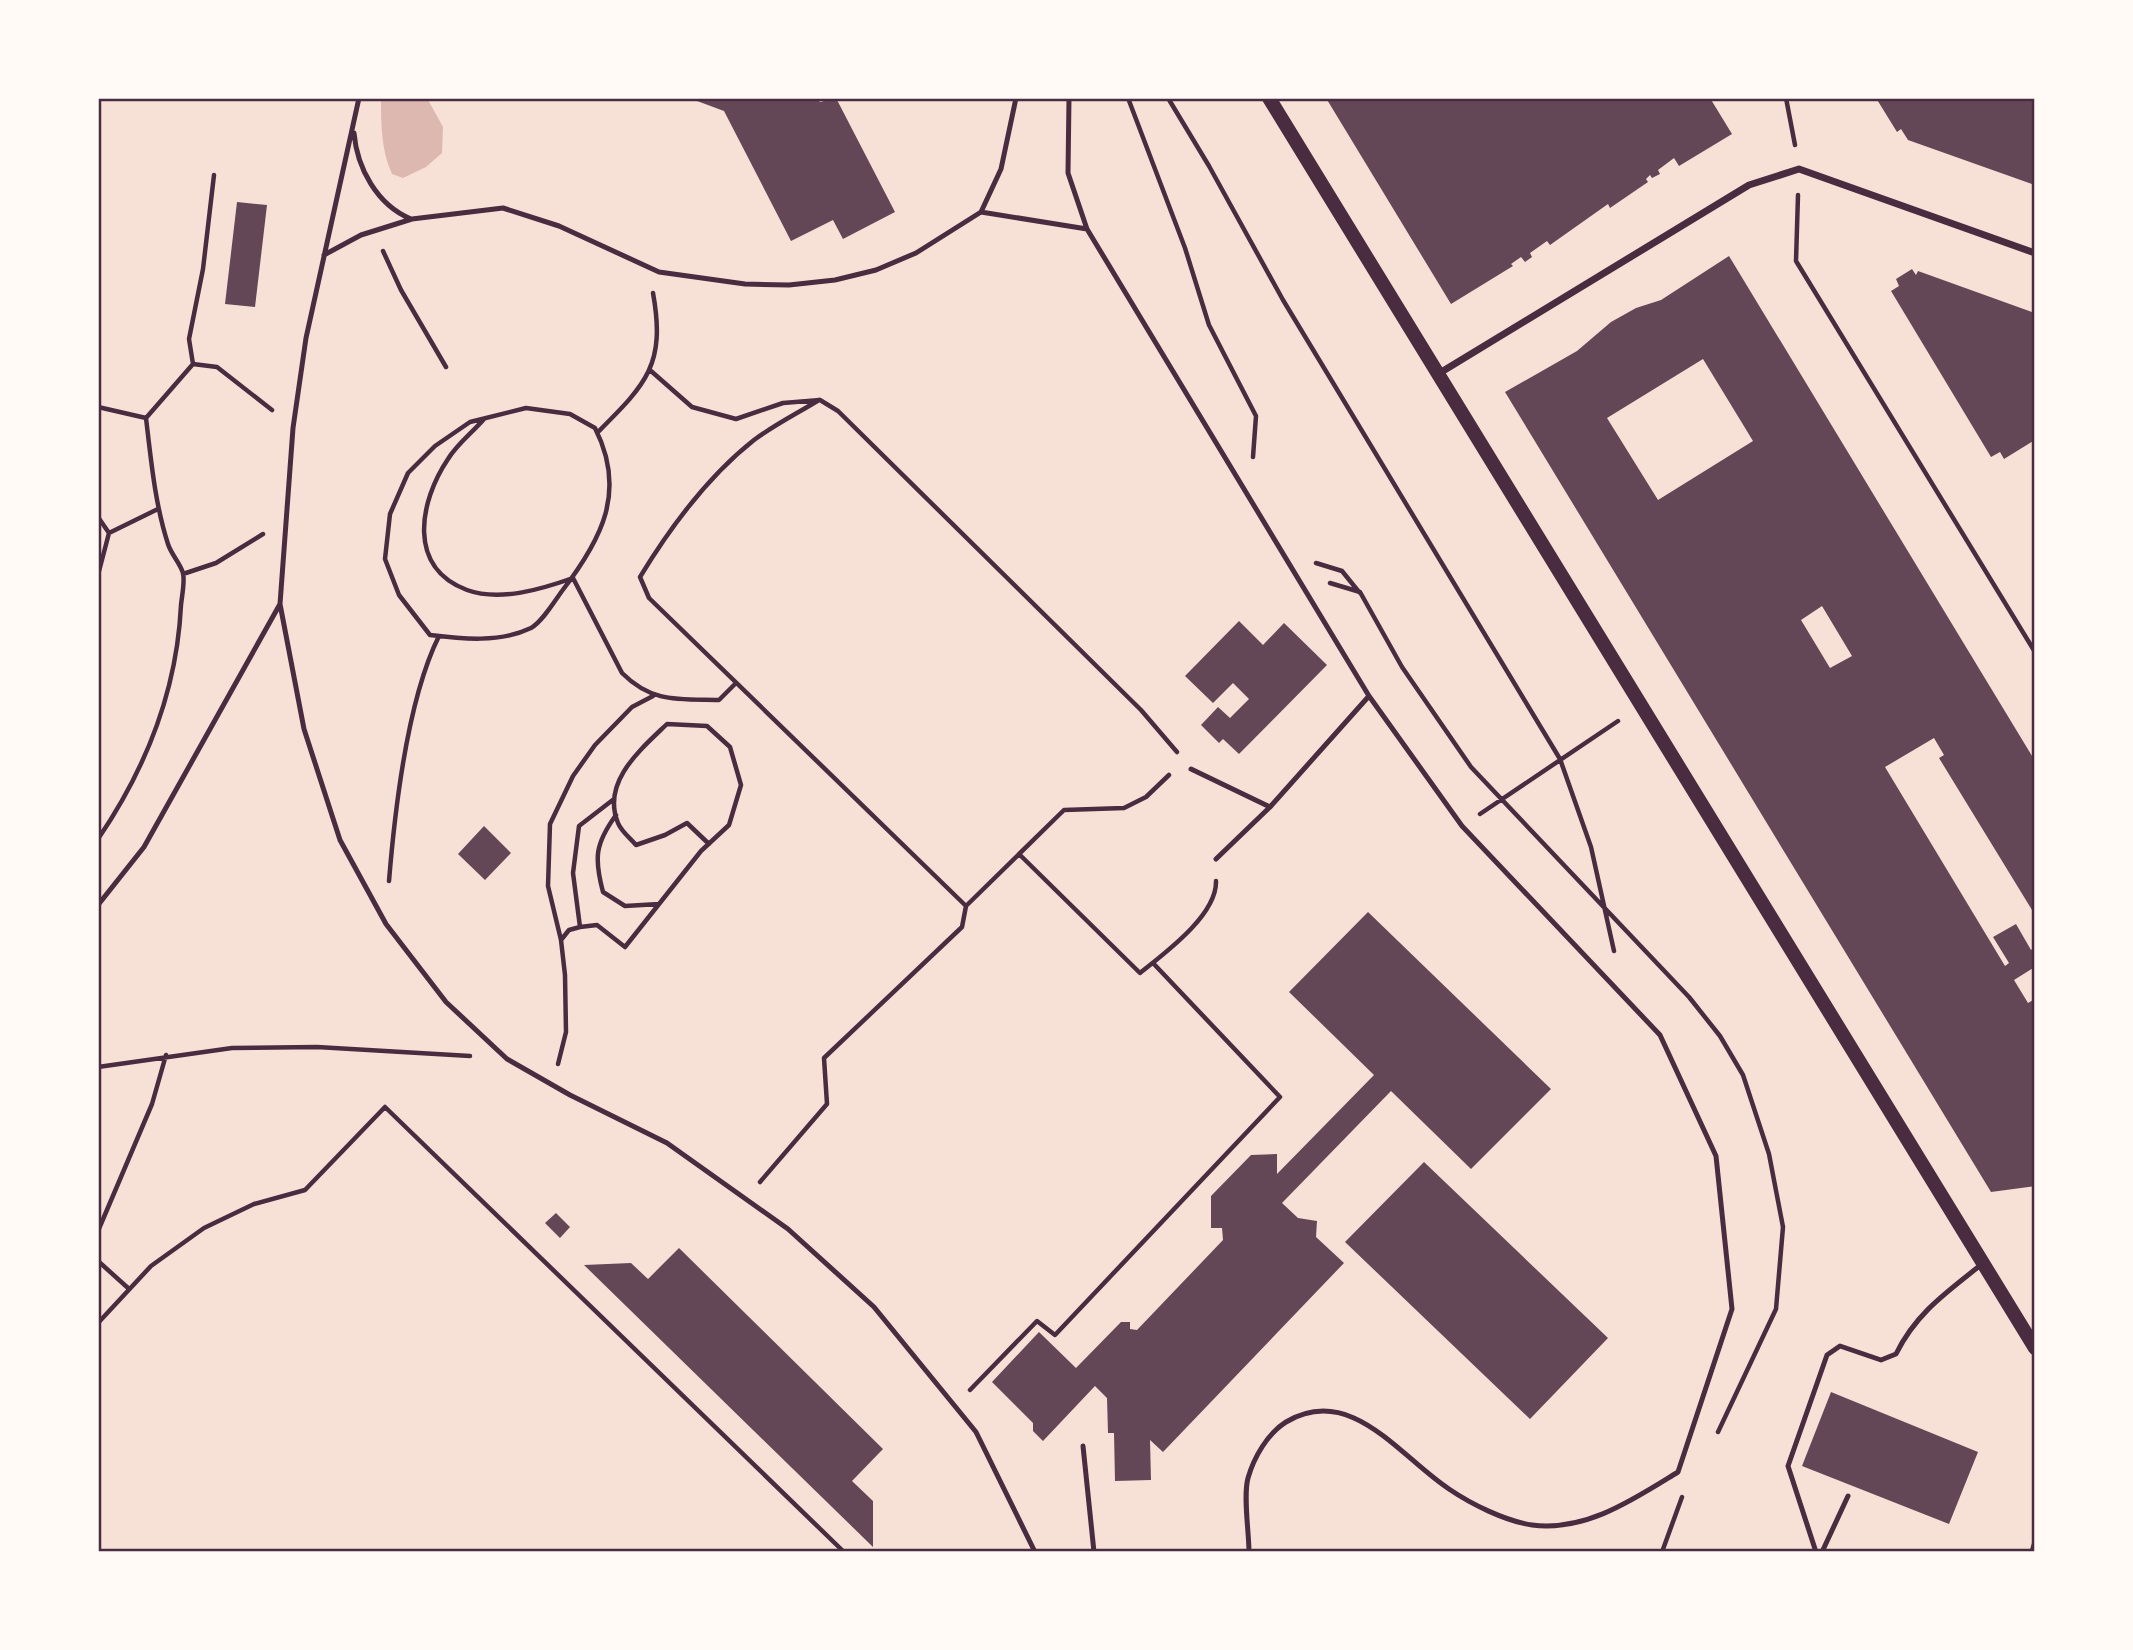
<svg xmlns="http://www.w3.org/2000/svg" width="2133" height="1650" font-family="Quicksand,sans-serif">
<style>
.water{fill:#dcb8b0}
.building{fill:#644757;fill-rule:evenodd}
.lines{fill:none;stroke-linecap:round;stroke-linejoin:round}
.path{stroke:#4a2c40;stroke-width:4.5}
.service{stroke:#4a2c40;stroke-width:5}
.minor{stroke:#4a2c40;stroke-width:7}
.secondary{stroke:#4a2c40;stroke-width:14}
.neatline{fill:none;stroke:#4a2c40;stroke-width:2.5}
</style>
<rect width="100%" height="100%" fill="#f7e1d7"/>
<!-- water -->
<path class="water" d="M 381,98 L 427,98 L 443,127 L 442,153 L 426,167 L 403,178 L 392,174 C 381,150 381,124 381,98 Z"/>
<!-- building -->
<path class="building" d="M 689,98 L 817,98 L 820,102 L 836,98 L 895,212 L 843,239 L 833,220 L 791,241 L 724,111 Z
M 1326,98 L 1710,98 L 1732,134 L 1679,166 L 1674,158 L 1658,170 L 1660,174 L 1652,178 L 1650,175 L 1646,179 L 1648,182 L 1610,208 L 1608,204 L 1550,245 L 1547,241 L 1530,253 L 1532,257 L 1525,262 L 1521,257 L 1511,264 L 1513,266 L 1451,304 Z
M 1876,98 L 2035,98 L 2035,185 L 1908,140 L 1901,129 L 1897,132 Z
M 237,202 L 267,205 L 255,307 L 225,304 Z
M 1729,256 L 2035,761 L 2035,915 L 1939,758 L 1944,755 L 1934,738 L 1885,767 L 2005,966 L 2009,963 L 1993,937 L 2016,924 L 2031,950 L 2035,947 L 2035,967 L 2014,980 L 2028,1003 L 2035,999 L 2035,1186 L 1991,1192 L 1505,392 L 1577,351 L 1611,322 L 1636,308 L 1661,300 ZM 1703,359 L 1753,441 L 1658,500 L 1607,418 ZM 1822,606 L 1852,656 L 1830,668 L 1801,620 Z
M 1912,269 L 1916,275 L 1918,271 L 2035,313 L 2035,440 L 2004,459 L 2000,452 L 1991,457 L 1891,291 L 1899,286 L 1896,279 Z
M 1239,621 L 1263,645 L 1284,623 L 1327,665 L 1239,754 L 1223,739 L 1219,743 L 1201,725 L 1218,707 L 1230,718 L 1249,699 L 1233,683 L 1213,703 L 1185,676 Z
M 484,826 L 511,853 L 485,880 L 458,854 Z
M 1368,912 L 1551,1089 L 1471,1169 L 1391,1091 L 1282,1203 L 1298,1218 L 1317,1221 L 1316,1237 L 1344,1263 L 1163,1452 L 1150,1440 L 1151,1480 L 1115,1481 L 1114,1433 L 1108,1433 L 1107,1398 L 1095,1386 L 1043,1441 L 1033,1431 L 1033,1423 L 992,1382 L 1039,1332 L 1076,1368 L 1121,1322 L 1130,1322 L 1130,1329 L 1137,1330 L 1223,1240 L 1222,1228 L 1211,1228 L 1211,1196 L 1251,1155 L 1277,1154 L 1277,1174 L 1374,1075 L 1289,992 Z
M 1424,1162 L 1608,1338 L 1530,1419 L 1345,1242 Z
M 556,1213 L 570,1227 L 560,1238 L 545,1223 Z
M 679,1248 L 883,1449 L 852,1481 L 873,1501 L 873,1547 L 584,1265 L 631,1263 L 648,1279 Z
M 1831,1392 L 1978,1452 L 1949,1524 L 1802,1466 Z"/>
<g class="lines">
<!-- path -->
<path class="path" d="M 1128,98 L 1185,248 L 1209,325 L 1256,416 L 1253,457
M 1168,98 L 1209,166 L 1283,300 L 1560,759 L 1591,847 L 1614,951
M 1786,98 L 1795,145
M 1798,195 L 1796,261 L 2035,652
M 383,251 L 401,290 L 446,367
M 193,364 L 217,367 L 272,410
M 651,371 L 692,407 L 736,419 L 783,403 L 820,400 L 838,411 L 1141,710 L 1177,752
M 819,400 C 798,413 774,425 754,440 C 707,477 671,526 640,577 L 649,598 L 966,906
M 98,407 L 146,418
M 526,408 L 570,414 L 595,428 C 627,491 602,539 562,591 C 554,602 542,622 531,628 C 500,643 462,639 430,635 L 399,595 L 385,559 L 390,514 L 408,473 L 435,446 L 470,422 Z
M 484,419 C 473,432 457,444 448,459 C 419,502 407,568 467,590 C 500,602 542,589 573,578 L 622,673 C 652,703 678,699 719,700 L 735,684
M 598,432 C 646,384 666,365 653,293
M 98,517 L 109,533 L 98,575
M 109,533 L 158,509
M 1316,563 L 1342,571 L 1359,592
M 183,574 L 216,563 L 263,534
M 1330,583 L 1360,592 L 1402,667 L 1471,767 L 1689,997 L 1720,1036 L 1743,1075 L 1769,1154 L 1783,1227 L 1776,1309 L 1718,1432
M 1480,814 L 1618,721
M 616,815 C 595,844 594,858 603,892 L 625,906 L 659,904
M 98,839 C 145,770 177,690 181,605 C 182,595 185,582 183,573 C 180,563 171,554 168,544 C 155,504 151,460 146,418 L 193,364 L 189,339 L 203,269 L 214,175
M 1019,854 L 1140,973 C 1165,953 1217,915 1216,881
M 389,881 C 395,808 407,700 439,636
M 580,927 L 597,925 L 625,947 L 701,851 L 729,825 L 741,785 L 730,747 L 707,726 L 667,724 C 641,749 601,782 618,823 C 621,831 630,838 636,845 L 665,835 L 687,823 L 709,844
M 561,940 L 569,930 L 580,927 L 573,873 L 579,826 L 614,799
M 558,1064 L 566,1032 L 565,975 L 561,940 L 548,886 L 550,824 L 573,776 L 595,745 L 632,707 L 653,696
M 98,1067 L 232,1048 L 317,1047 L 470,1056
M 760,1182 L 827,1104 L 824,1058 L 962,927 L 966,906 L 1064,810 L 1124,808 L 1146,797 L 1169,775
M 98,1231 L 152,1104 L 166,1055
M 98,1261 L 128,1288
M 98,1323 L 151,1266 L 204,1228 L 254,1204 L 305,1190 L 385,1107 L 844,1552
M 970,1390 L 1037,1321 L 1055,1335 L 1280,1097 L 1153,963
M 1662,1552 L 1682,1497"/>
<!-- service -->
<path class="service" d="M 359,98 L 306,338 L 293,428 L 280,604 L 304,729 L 340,840 L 386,924 L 446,1002 L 507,1059 L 570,1095 L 667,1143 L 788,1229 L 874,1307 L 976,1432 L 1035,1552
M 1069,98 L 1068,173 L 1087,229 L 1369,696 L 1462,826 L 1660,1035 L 1716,1156 L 1732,1309 L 1678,1472 C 1634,1499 1586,1532 1532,1525 C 1505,1521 1471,1504 1449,1489 C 1400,1457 1351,1383 1286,1422 C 1268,1433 1254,1457 1248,1478 C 1243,1496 1249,1532 1249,1552
M 354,133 C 357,168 377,205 411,219
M 981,212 L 1001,169 L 1016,98
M 324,255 L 361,235 L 412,219 L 503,208 L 559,226 L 659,272 L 745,284 L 789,285 L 835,280 L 876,270 L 916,253 L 981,212 L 1087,229
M 1191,769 L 1270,807 L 1369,696
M 1216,859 L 1270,807
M 98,905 L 144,847 L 280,604
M 1083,1446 L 1094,1552
M 1816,1552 L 1788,1466 L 1827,1355 L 1840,1346 L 1881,1360 L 1896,1354 C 1916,1313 1947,1292 1982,1264
M 1822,1552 L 1848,1496"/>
<!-- minor -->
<path class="minor" d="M 1438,374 L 1749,185 L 1799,169 L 2035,253
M 2033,1552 L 2035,1545"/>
<!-- secondary -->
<path class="secondary" d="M 1269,98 L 2035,1348"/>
</g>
<!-- border -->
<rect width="2133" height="1650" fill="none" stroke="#fffaf5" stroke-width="200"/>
<rect x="100" y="100" width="1933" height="1450" class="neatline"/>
</svg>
